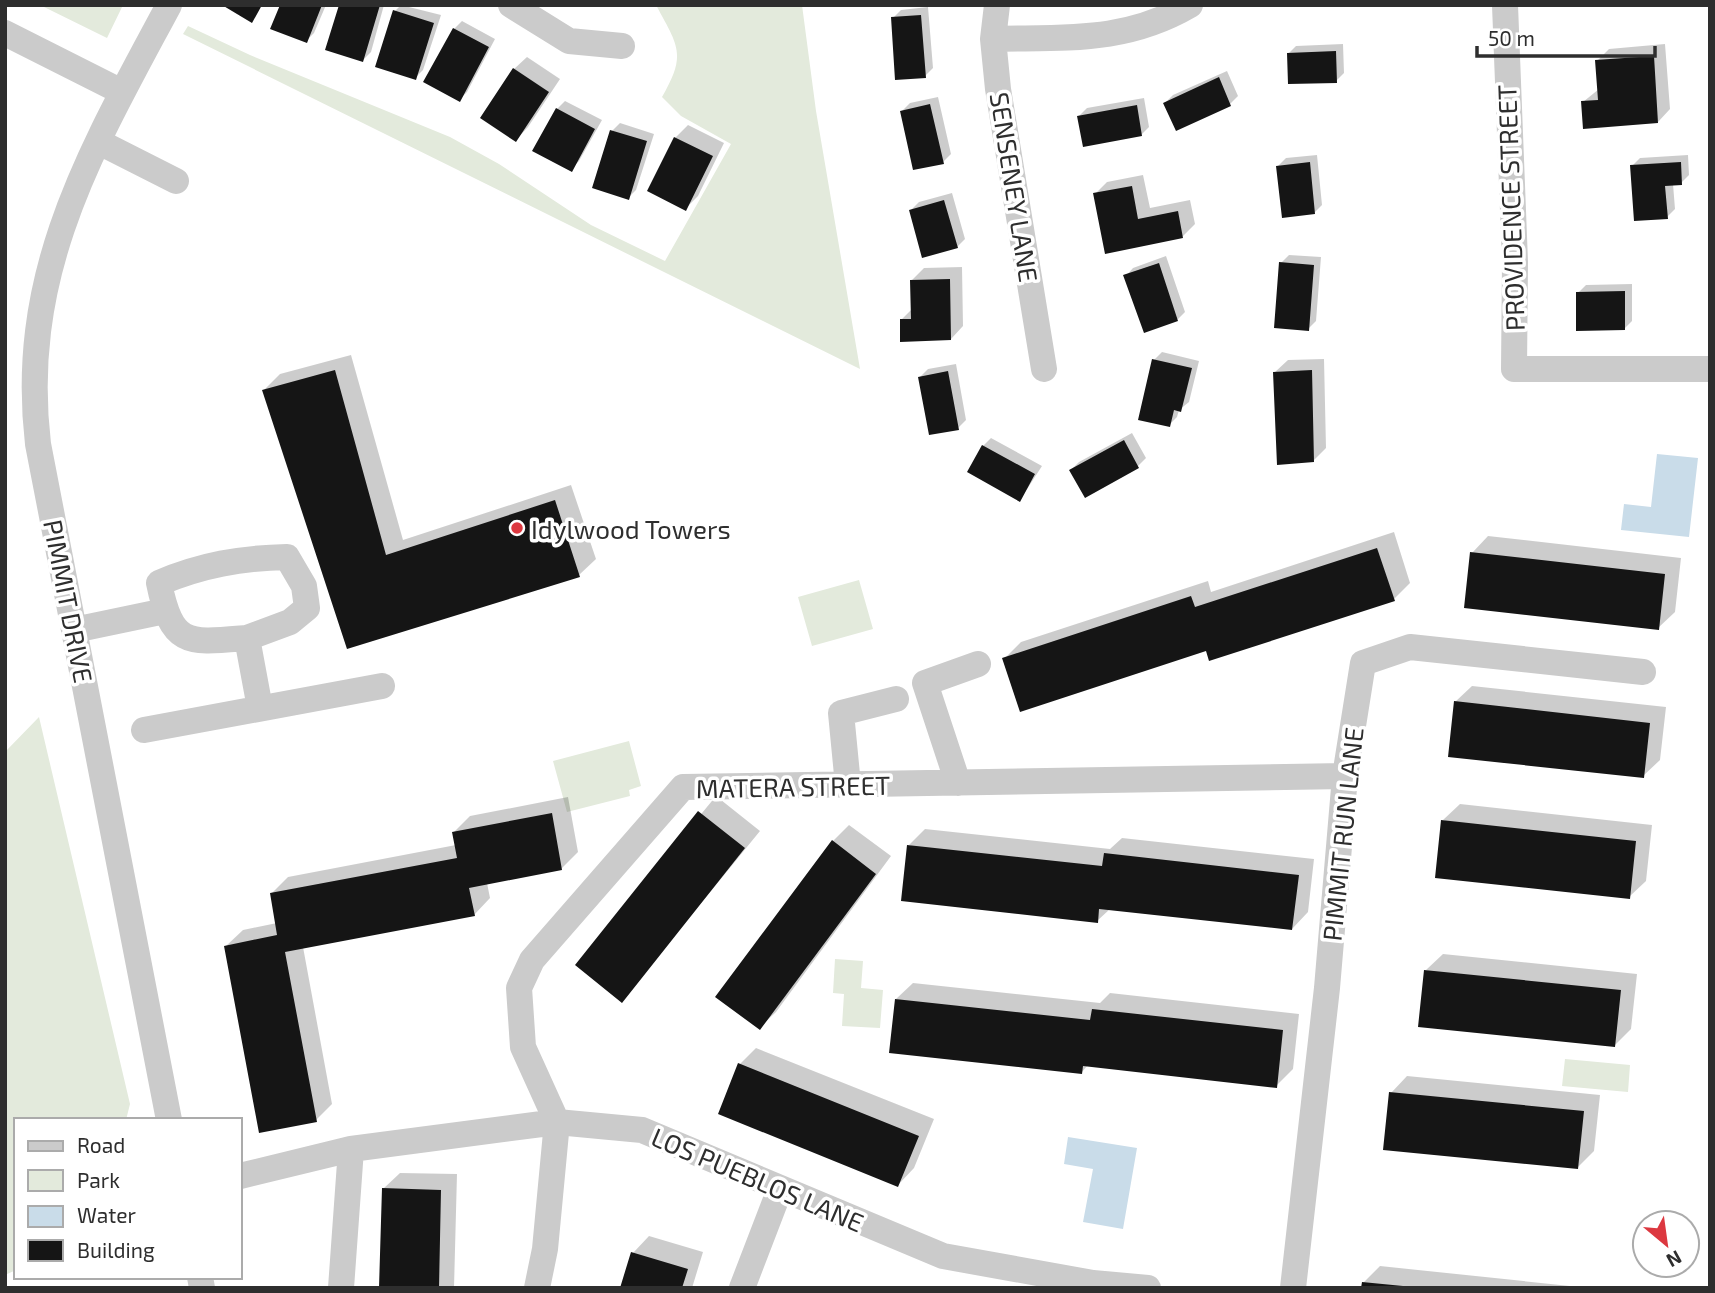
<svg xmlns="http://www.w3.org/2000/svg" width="1715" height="1293" font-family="'Exo 2',sans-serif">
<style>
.green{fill:#e3eadc}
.water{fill:#c9dce9}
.shadow{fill:#0003}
.building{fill:#151515}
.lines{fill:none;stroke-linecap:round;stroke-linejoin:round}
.minor{stroke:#cbcbcb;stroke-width:26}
.poi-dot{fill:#dc3840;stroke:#fff;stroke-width:2.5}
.labels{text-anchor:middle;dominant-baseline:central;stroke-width:7;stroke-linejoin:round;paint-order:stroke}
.street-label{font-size:26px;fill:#2e2e2e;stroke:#fff}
.poi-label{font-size:26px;fill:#2e2e2e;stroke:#fff;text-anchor:start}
</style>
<rect width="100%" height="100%" fill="#fff"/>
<!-- green -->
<path class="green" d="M 40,5 L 123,5 L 107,38 Z
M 656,5 L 802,5 L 816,111 L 860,369 L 183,34 L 188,26 L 250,55 L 450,137 L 499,164 L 591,225 L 665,261 L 731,144 L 681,116 L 662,97 C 687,54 678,46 656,5 Z
M 859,580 L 873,629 L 812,646 L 798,597 Z
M 39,717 L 130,1104 L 126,1120 L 16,1120 L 16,1270 L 5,1275 L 5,752 Z
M 629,741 L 641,786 L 629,790 L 630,796 L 567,812 L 553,761 Z
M 835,959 L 863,961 L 861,988 L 883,990 L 880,1028 L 842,1026 L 844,994 L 833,993 Z
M 1565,1059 L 1630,1065 L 1628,1092 L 1562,1086 Z"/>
<!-- water -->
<path class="water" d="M 1657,454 L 1698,458 L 1689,537 L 1621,530 L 1624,504 L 1651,507 Z
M 1068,1137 L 1137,1148 L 1123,1229 L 1083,1222 L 1093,1169 L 1064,1164 Z"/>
<!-- shadow -->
<path class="shadow" d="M 282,5 L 326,5 L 314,33 L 306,41 Z
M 340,5 L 384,5 L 371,52 L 363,60 Z
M 401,5 L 441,15 L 423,70 L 415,78 L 395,11 Z
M 928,7 L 933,68 L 925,76 L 893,18 L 901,10 Z
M 462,21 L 495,39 L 467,92 L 459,100 L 454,29 Z
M 1343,44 L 1344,73 L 1336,81 L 1288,54 L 1296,46 Z
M 1665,44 L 1670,109 L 1658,122 L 1583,102 L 1599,89 L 1597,61 L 1609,49 Z
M 527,57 L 560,79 L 528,127 L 516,140 L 482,117 L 514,69 Z
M 1227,71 L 1238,96 L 1230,104 L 1177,129 L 1165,103 L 1173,95 Z
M 938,97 L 951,154 L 943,162 L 902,111 L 910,103 Z
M 1144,98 L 1149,127 L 1141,135 L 1079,116 L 1087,108 Z
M 565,101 L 602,120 L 579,161 L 571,169 L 557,109 Z
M 620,123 L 654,134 L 636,190 L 628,198 L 612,131 Z
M 688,125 L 724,143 L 698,196 L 685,209 L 649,191 L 675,138 Z
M 1317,155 L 1322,205 L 1314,213 L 1278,166 L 1286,158 Z
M 1688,155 L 1689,175 L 1681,183 L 1673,184 L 1675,209 L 1667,217 L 1632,166 L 1640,158 Z
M 1143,175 L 1150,208 L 1190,200 L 1195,224 L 1183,236 L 1106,251 L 1095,194 L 1107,182 Z
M 952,193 L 965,239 L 957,247 L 911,210 L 919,202 Z
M 1289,255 L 1321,257 L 1316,321 L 1308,329 L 1281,263 Z
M 1166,256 L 1185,312 L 1178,319 L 1145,331 L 1126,276 L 1133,268 Z
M 962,267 L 963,326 L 951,339 L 901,320 L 912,309 L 911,281 L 924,268 Z
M 1632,284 L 1632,321 L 1624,329 L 1578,293 L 1586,285 Z
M 1162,352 L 1199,361 L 1189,402 L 1179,410 L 1177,417 L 1169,425 L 1154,360 Z
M 351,355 L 403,540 L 571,485 L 596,559 L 579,575 L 348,647 L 264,390 L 280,374 Z
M 1324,359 L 1326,448 L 1314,460 L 1275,372 L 1288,360 Z
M 956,364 L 966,420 L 958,428 L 920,377 L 928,369 Z
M 1132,433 L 1146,458 L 1138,466 L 1085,496 L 1071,470 L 1079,462 Z
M 991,438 L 1042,466 L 1020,500 L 983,446 Z
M 1394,532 L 1410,583 L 1394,599 L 1207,649 L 1004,659 L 1021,642 L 1208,581 L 1211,592 Z
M 1488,536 L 1681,558 L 1675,612 L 1658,628 L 1472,553 Z
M 1472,686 L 1666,707 L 1660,760 L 1643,776 L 1455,702 Z
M 716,796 L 760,831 L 622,1000 L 577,965 Z
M 568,797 L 578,852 L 561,869 L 487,883 L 490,898 L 474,915 L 303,947 L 332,1104 L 316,1120 L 226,946 L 243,930 L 277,923 L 271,894 L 288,877 L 456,845 L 454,832 L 470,816 Z
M 1460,804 L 1652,825 L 1646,881 L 1629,897 L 1443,820 Z
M 849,825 L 891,856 L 776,1012 L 759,1028 L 833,841 Z
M 925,829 L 1110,849 L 1122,838 L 1314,859 L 1308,912 L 1292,929 L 1110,909 L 1097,921 L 909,845 Z
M 1443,954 L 1637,974 L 1631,1029 L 1615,1045 L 1426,970 Z
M 913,983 L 1100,1003 L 1110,993 L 1299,1014 L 1293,1069 L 1276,1086 L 1088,1065 L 1081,1073 L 896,999 Z
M 756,1048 L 934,1119 L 914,1168 L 898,1185 L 740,1064 Z
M 1407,1076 L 1600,1095 L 1594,1151 L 1578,1167 L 1391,1093 Z
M 400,1173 L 457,1174 L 454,1288 L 381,1288 L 383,1189 Z
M 649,1236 L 703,1252 L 692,1288 L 622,1288 L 633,1253 Z
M 1380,1266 L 1589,1288 L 1363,1288 L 1364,1282 Z"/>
<!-- building -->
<path class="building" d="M 222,5 L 262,5 L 252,23 Z
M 280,5 L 322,5 L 307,43 L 270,29 Z
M 339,5 L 380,5 L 363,62 L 325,50 Z
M 393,10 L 434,23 L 416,80 L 375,67 Z
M 921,15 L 926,78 L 895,80 L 891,17 Z
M 453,28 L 489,47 L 460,102 L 423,82 Z
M 1336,51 L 1337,83 L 1288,84 L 1287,53 Z
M 1654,56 L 1658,123 L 1583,129 L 1581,101 L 1598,100 L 1595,60 Z
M 513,68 L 549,92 L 516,142 L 480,118 Z
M 1219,77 L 1231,106 L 1176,131 L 1163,103 Z
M 930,104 L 944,164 L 913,170 L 900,111 Z
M 1137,105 L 1142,136 L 1083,147 L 1077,116 Z
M 556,108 L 595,129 L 572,172 L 532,151 Z
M 610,130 L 647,141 L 629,200 L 592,188 Z
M 674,137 L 713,156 L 686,211 L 647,191 Z
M 1310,162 L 1315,214 L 1282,218 L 1276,166 Z
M 1681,162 L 1682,185 L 1665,186 L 1668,219 L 1634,221 L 1630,165 Z
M 1132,186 L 1138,219 L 1178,211 L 1183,238 L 1105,254 L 1093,193 Z
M 944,200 L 958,248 L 922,258 L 909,210 Z
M 1279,262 L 1314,265 L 1309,331 L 1274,328 Z
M 1159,263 L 1178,321 L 1144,333 L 1123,275 Z
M 950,279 L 951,340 L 900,342 L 900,319 L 911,319 L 910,280 Z
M 1625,291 L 1625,330 L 1576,331 L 1576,292 Z
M 1152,359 L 1192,368 L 1181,412 L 1174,410 L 1170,427 L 1138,420 Z
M 335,370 L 386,555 L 555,500 L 580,577 L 347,649 L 262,390 Z
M 1312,370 L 1314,462 L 1277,465 L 1273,372 Z
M 948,371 L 959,430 L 929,435 L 918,377 Z
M 1124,440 L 1139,468 L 1085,498 L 1069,470 Z
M 982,445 L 1035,474 L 1020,502 L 967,472 Z
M 1377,548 L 1395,601 L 1209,661 L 1206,651 L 1020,712 L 1002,658 L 1191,596 L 1195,607 Z
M 1470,552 L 1665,574 L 1659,630 L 1464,608 Z
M 1454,701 L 1650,723 L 1644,778 L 1448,757 Z
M 698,811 L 745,848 L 622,1003 L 575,965 Z
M 552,813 L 562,870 L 469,888 L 475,916 L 285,952 L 317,1122 L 259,1133 L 224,946 L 277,935 L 270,893 L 457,858 L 452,832 Z
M 1441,820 L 1636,841 L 1630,899 L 1435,878 Z
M 832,840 L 876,874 L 760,1030 L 715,997 Z
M 907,845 L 1102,866 L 1104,853 L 1299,875 L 1292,930 L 1099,909 L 1098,923 L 901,901 Z
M 1424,970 L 1621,990 L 1615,1047 L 1418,1027 Z
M 895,999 L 1090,1020 L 1092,1009 L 1283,1030 L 1277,1088 L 1083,1066 L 1082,1074 L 889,1053 Z
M 738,1063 L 919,1136 L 898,1187 L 718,1114 Z
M 1389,1092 L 1584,1111 L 1578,1169 L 1383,1150 Z
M 382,1188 L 441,1190 L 439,1288 L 379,1288 Z
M 631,1252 L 688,1269 L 682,1288 L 620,1288 Z
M 1362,1282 L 1403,1286 L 1403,1288 L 1361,1288 Z"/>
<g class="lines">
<!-- minor -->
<path class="minor" d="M 169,5 C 91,151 18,272 38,444 L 169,1120
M 511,5 L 569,41 L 622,46
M 997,5 L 993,39 L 998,89 L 1044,369
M 1505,5 L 1515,262 L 1514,369 L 1710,369
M 5,33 L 122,92
M 993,39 C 1066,37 1125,43 1190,5
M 99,142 L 176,181
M 74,630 L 165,611
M 247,638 L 290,622 L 307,608 L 304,586 L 287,557 C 241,558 201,565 159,583 C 172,647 188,643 247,638 L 260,708
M 144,730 L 382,686
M 958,783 L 925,683 L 978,664
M 848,785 L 841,713 L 896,699
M 240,1176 L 351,1149 L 557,1122 L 642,1130 L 943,1256 L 1093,1283 L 1148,1288
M 200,1277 L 202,1288
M 341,1288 L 351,1149
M 537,1288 L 545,1249 L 557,1122 L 523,1047 L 519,988 L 532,960 L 683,787 L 1345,776
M 742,1288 L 780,1189
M 1293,1288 L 1327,988 L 1345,776 L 1363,663 L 1410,647 L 1643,672"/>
</g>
<!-- markers -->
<circle class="poi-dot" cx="517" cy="528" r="7"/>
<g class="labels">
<!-- street labels -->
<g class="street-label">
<text transform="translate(1015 187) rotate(81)">SENSENEY LANE</text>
<text transform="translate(1510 208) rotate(-92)">PROVIDENCE STREET</text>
<text transform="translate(69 601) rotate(79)">PIMMIT DRIVE</text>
<text transform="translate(793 786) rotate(-1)">MATERA STREET</text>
<text transform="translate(1342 834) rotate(-84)">PIMMIT RUN LANE</text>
<text transform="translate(758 1179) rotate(23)">LOS PUEBLOS LANE</text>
</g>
<!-- poi labels -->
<g class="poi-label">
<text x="531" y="528">Idylwood Towers</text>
</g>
</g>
<!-- border -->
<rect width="1715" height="1293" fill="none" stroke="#2e2e2e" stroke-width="14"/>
<!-- legend -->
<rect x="14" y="1118" width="228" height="161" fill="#ffffff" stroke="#ababab" stroke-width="2"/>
<rect x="28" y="1141" width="35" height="10" fill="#cbcbcb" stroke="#ababab" stroke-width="2"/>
<text x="77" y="1153" font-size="21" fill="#2e2e2e">Road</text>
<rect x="28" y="1170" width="35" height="21" fill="#e3eadc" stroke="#ababab" stroke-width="2"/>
<text x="77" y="1188" font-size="21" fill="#2e2e2e">Park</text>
<rect x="28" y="1206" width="35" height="21" fill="#c9dce9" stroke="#ababab" stroke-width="2"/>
<text x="77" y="1223" font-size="21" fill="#2e2e2e">Water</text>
<rect x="28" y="1240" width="35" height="21" fill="#151515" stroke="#ababab" stroke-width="2"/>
<text x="77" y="1258" font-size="21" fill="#2e2e2e">Building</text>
<!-- north arrow -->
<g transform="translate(1666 1244) rotate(151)"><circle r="33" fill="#ffffff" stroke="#ababab" stroke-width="2"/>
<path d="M0-5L12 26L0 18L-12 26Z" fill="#dc3840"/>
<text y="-10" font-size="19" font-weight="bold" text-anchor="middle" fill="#2e2e2e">N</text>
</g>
<!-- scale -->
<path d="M1477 46v10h178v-10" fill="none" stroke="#2e2e2e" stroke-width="3.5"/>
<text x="1488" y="46" font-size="21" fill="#2e2e2e" stroke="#ffffff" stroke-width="5" paint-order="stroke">50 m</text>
</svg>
